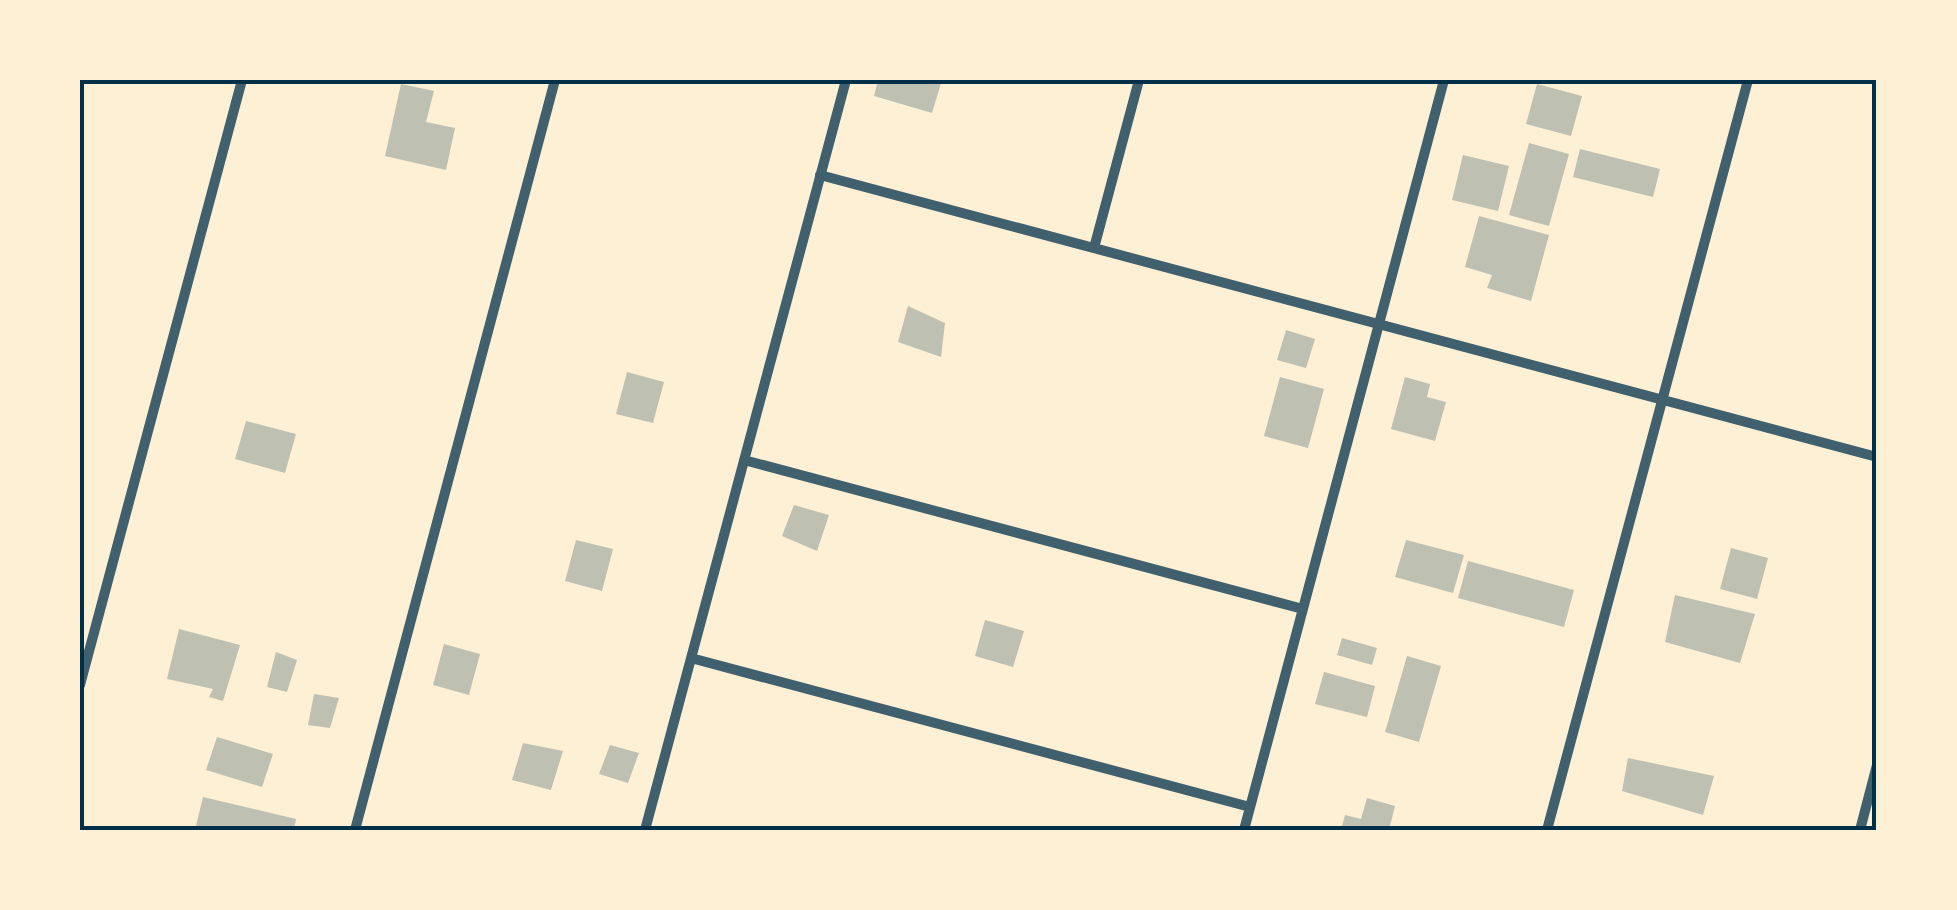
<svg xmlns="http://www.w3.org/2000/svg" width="1957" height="910" font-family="Poppins,sans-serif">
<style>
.building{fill:#bec0b2}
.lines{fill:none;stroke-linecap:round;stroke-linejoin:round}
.minor{stroke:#3f606c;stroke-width:10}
.neatline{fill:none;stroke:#003049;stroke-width:4}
</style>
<rect width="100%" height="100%" fill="#fdf0d5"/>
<!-- building -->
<path class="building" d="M 878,80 L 942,80 L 932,113 L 874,96 Z
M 401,84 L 434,91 L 426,122 L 455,128 L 446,170 L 385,156 Z
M 1537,84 L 1582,96 L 1571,136 L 1526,124 Z
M 1529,143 L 1569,154 L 1549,226 L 1509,215 Z
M 1580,149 L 1660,169 L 1653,197 L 1573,177 Z
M 1463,155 L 1509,166 L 1498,211 L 1452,200 Z
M 1479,216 L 1549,235 L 1531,301 L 1487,288 L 1492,275 L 1465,267 Z
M 908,306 L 945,323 L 941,357 L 898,342 Z
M 1286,330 L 1315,339 L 1306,368 L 1277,360 Z
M 627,372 L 664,382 L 653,423 L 616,414 Z
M 1280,377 L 1324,389 L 1308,448 L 1264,436 Z
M 1405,377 L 1430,384 L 1427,397 L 1446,402 L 1435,441 L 1391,429 Z
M 246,421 L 296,434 L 285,473 L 235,459 Z
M 794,505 L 829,515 L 817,551 L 782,536 Z
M 576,540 L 613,549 L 602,591 L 565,581 Z
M 1406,540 L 1464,555 L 1453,593 L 1395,577 Z
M 1731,548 L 1768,558 L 1757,599 L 1720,589 Z
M 1468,561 L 1574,590 L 1564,627 L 1458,598 Z
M 1675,595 L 1755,614 L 1740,663 L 1665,642 Z
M 985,620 L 1024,631 L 1013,667 L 975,656 Z
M 179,629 L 240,645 L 223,701 L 209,697 L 213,689 L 167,679 Z
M 1342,638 L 1377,648 L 1372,665 L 1337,655 Z
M 444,644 L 480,654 L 469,695 L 433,685 Z
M 276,652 L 297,660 L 287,692 L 267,687 Z
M 1407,656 L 1441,666 L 1419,742 L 1385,732 Z
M 1324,672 L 1375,686 L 1367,717 L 1315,704 Z
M 314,694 L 339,698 L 330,728 L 308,725 Z
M 217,737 L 273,754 L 262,787 L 206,770 Z
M 523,743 L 563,751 L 551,790 L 512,780 Z
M 610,745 L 639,753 L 628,783 L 599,774 Z
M 1628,758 L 1714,776 L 1703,815 L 1622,791 Z
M 203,797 L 296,819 L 294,830 L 195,830 Z
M 1367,798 L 1395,806 L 1389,830 L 1341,830 L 1345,815 L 1361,819 Z"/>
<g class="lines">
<!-- minor -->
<path class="minor" d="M 820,175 L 1877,457
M 1094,248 L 1139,80
M 744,460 L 1303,609
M 691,658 L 1250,807
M 80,685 L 242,80
M 355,830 L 555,80
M 645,830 L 846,80
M 1244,830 L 1444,80
M 1547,830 L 1748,80
M 1860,830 L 1877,765"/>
</g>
<!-- border -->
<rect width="1957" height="910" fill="none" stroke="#fdf0d5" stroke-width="165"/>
<rect x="82" y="82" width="1792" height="746" class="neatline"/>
</svg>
